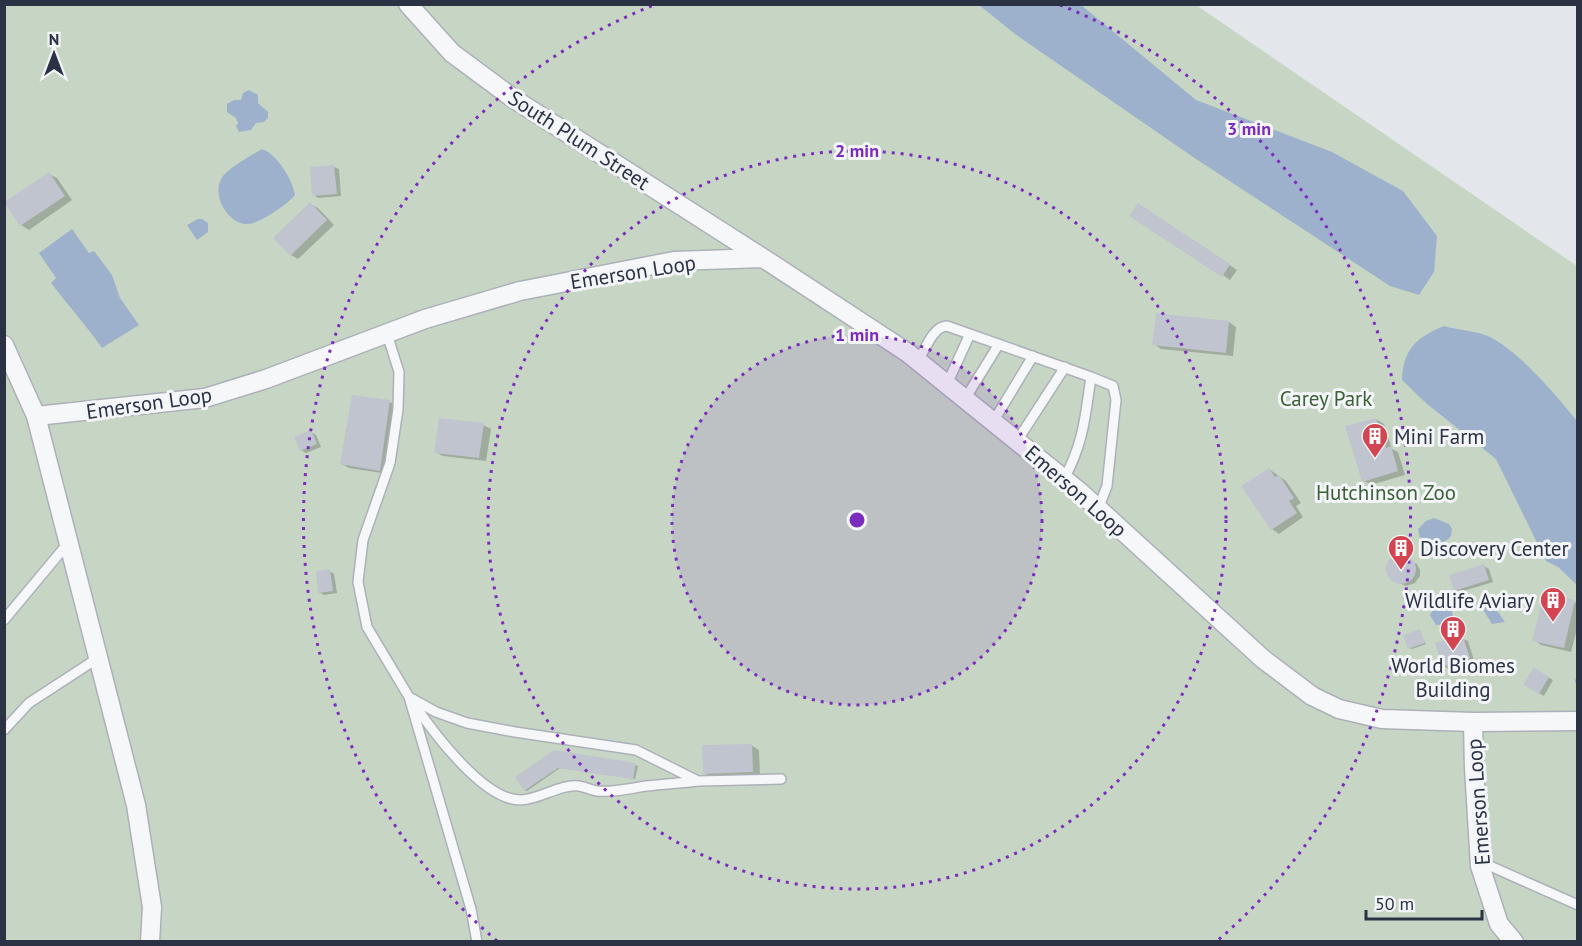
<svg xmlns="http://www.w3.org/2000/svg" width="1582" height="946" font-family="'PT Sans',sans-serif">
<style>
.green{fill:#c7d6c4}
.water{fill:#9db1cc}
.shadow{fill:#0003}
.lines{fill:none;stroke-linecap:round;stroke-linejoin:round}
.stream{stroke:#9db1cc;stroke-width:4.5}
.building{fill:#c0c4ce}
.service-casing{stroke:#acb0b9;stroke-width:12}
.minor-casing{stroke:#acb0b9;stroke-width:21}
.service{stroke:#f6f7f9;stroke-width:9}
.minor{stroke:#f6f7f9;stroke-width:18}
.ring{fill:none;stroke:#7b2cbf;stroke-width:3;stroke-dasharray:3 6}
.labels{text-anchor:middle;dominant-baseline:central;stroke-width:6;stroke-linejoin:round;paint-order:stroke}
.street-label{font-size:21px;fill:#2a3244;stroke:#f3f5f8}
.park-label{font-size:21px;fill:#3c6136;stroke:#f3f5f8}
.poi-label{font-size:21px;fill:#2a3244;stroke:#f3f5f8;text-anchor:start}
.centre{fill:#7b2cbf;stroke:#f3f5f8;stroke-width:3}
.ring-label{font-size:18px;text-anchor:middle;font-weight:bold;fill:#7b2cbf;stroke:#f3f5f8;stroke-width:6;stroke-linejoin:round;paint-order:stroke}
</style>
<rect width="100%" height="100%" fill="#e3e6eb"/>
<!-- green -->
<path class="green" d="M 5,5 L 1196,5 L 1577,266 L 1577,941 L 5,942 Z"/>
<!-- water -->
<path class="water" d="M 979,5 L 1081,5 L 1196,100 L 1332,152 L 1403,191 L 1437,236 L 1434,272 L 1419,295 L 1390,286 L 1193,157 L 1015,34 Z
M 249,90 L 258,95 L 258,103 L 268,112 L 268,118 L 264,122 L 256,123 L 251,130 L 239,132 L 236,126 L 238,123 L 236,118 L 227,112 L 227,104 L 234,100 L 241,100 L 243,93 Z
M 262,149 C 277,154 293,180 295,195 C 288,204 259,224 248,224 C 227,225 210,192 223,176 C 233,165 249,157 262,149 Z
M 198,219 L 202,219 L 208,223 L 208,232 L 197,240 L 187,225 Z
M 72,229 L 89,253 L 94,251 L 112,275 L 120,298 L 139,325 L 102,348 C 86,325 68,305 51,283 L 56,278 L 39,253 Z
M 1444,326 C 1458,330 1477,331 1490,337 C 1521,353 1555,394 1577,421 L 1577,585 L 1558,567 L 1546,561 L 1496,459 L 1427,404 L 1402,380 C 1403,349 1417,337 1444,326 Z
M 1434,518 L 1449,524 L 1452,529 L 1451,536 C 1444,545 1430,546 1421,542 L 1418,529 L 1426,521 Z
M 1489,599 L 1505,622 L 1492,624 L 1484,611 Z
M 1437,602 C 1449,602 1455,612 1453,624 L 1436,625 L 1430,615 Z"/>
<!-- shadow -->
<path class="shadow" d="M 334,167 L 339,169 L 341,196 L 318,198 L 314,195 Z
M 49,174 L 57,178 L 72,200 L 29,230 L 21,225 Z
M 310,204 L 318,208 L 334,225 L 298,259 L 291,255 Z
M 1146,209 L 1237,270 L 1230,280 L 1223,275 Z
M 1229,322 L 1236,327 L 1233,356 L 1161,349 L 1154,344 Z
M 353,397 L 390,402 L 398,406 L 388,474 L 349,468 L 342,464 Z
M 1376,419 L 1384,424 L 1392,449 L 1398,452 L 1405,475 L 1371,485 L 1363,480 Z
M 483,425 L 491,429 L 486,461 L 443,456 L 435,452 Z
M 311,432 L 316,435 L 321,447 L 306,453 L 301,450 Z
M 1269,469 L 1286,481 L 1301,503 L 1296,506 L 1303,517 L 1279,534 L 1272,529 Z
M 1404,557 L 1417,564 L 1420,570 L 1420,576 L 1415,583 L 1406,586 L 1397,582 L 1388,572 L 1389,564 L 1395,558 Z
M 1484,566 L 1489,569 L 1493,582 L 1460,592 L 1455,590 Z
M 330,571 L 334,574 L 337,593 L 324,595 L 319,592 Z
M 1575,602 L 1578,603 L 1578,625 L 1571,652 L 1541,645 L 1534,640 Z
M 1419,631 L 1426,644 L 1412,649 L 1410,648 Z
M 1463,639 L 1468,641 L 1474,660 L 1448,669 L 1444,666 L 1449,640 L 1453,642 Z
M 1534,669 L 1553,680 L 1544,696 L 1525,685 Z
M 751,745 L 759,750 L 760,776 L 712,778 L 704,773 Z
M 554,752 L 636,765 L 638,766 L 635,779 L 560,768 L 527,791 L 525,790 Z"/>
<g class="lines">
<!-- stream -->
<path class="stream" d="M 1577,681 L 1578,681"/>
</g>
<!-- building -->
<path class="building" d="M 334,165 L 337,194 L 312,196 L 310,167 Z
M 49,172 L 65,196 L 20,226 L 4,202 Z
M 310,202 L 327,220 L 290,256 L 273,238 Z
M 1138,203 L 1230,264 L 1222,277 L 1129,216 Z
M 1156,313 L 1229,321 L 1226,353 L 1152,345 Z
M 352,395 L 390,400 L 380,471 L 340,464 Z
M 439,418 L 484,423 L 479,458 L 434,453 Z
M 1376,418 L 1386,448 L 1391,446 L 1398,471 L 1362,482 L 1345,426 Z
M 311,430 L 317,444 L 300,451 L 294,437 Z
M 1269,468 L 1275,477 L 1279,475 L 1294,498 L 1289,501 L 1297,513 L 1271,530 L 1241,486 Z
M1386 569a15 15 0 1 1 30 0a15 15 0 1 1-30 0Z
M 1484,564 L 1489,580 L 1454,591 L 1449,575 Z
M 330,569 L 333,591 L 318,593 L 316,571 Z
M 1544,593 L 1575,600 L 1564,648 L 1532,641 Z
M 1420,629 L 1425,643 L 1408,649 L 1403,635 Z
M 1463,637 L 1470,658 L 1442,667 L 1435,643 L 1450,638 L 1451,641 Z
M 1534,667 L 1549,677 L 1539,694 L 1523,685 Z
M 752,744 L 753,772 L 703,774 L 702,745 Z
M 554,750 L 636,763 L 633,779 L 558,768 L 524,791 L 515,777 Z"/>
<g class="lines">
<!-- service casing -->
<g class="service-casing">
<path id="service" d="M 387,334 L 399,372 L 398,409 L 390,463 L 363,540 L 358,582 L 367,627 L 409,697 L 471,909 L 477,942
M 918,361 C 925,350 933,326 947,326 L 1091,377 L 1113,386 L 1116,400 L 1107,486 L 1098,509
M 947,384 L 970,334
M 965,399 L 999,344
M 993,422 L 1033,356
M 1017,441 L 1065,367
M 1064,479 C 1084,442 1085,417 1091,377
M 4,620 L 69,542
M 409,697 L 436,712 L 467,723 L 515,732 L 636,750 L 698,781 L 781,779
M 414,704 C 433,732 484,801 521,800 C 541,799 559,784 579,786 C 585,787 591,790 597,791 C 613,793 631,788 647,786 C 664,784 681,783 698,781
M 4,730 L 29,703 L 98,658
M 1481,862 L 1578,905"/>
</g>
<!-- minor casing -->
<g class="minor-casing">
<path id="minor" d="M 408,4 L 452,53 L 514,99 L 763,258
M 4,345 L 36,416 L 136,805 L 152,907 L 150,942
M 36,416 L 205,398 L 266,379 L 425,319 L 520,291 L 674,261 L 763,258 L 908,353 L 1080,492 L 1263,659 L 1312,696 L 1339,709 L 1382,719 L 1473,722 L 1474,768 L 1480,866 L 1499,924 L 1514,942
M 1473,722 L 1578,721"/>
</g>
<!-- service -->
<use href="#service" class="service"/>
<!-- minor -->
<use href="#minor" class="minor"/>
</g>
<!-- distance rings -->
<circle cx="857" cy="520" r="185" fill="#7b2cbf" fill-opacity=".12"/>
<g class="ring">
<circle cx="857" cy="520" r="185"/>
<circle cx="857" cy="520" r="369"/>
<path d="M497 941A554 554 0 0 1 654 5M1060 5A554 554 0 0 1 1217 941"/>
</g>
<!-- icons -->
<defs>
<g id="building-pin" transform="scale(1.35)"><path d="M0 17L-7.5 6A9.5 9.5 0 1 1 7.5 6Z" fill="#d34551" stroke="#f3f5f8"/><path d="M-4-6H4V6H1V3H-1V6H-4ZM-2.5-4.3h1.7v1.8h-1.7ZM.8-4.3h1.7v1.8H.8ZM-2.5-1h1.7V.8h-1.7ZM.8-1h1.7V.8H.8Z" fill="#fff"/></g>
</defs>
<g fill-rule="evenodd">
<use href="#building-pin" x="1375" y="436"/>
<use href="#building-pin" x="1401" y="548"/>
<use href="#building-pin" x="1553" y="600"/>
<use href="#building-pin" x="1453" y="629"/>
</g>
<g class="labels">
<!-- street labels -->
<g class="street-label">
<text transform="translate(579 140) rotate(33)">South Plum Street</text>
<text transform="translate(633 272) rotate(-9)">Emerson Loop</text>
<text transform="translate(149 403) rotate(-8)">Emerson Loop</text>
<text transform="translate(1076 491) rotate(41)">Emerson Loop</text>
<text transform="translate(1478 802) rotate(-94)">Emerson Loop</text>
</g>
<!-- park labels -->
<g class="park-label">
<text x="1326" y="398">Carey Park</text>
<text x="1386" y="492">Hutchinson Zoo</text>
</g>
<!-- poi labels -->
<g class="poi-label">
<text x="1394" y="436">Mini Farm</text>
<text x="1420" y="548">Discovery Center</text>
<text x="1534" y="600" text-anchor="end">Wildlife Aviary</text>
<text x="1453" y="665" text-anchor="middle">World Biomes<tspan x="1453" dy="24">Building</tspan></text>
</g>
</g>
<circle cx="857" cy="520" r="9" class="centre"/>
<g class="ring-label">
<text x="1249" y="135">3 min</text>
<text x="857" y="157">2 min</text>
<text x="857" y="341">1 min</text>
</g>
<!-- border -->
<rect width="1582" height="946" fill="none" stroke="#2a3244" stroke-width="12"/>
<!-- north arrow -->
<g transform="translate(54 54)" stroke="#f3f5f8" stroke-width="4.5" paint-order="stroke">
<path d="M0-4.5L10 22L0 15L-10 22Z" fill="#2a3244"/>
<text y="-9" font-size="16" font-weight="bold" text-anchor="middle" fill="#2a3244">N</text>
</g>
<!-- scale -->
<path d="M1366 910v9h116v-9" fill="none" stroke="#2a3244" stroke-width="3"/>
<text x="1375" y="910" font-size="18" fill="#2a3244" stroke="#f3f5f8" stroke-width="4.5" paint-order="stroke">50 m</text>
</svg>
